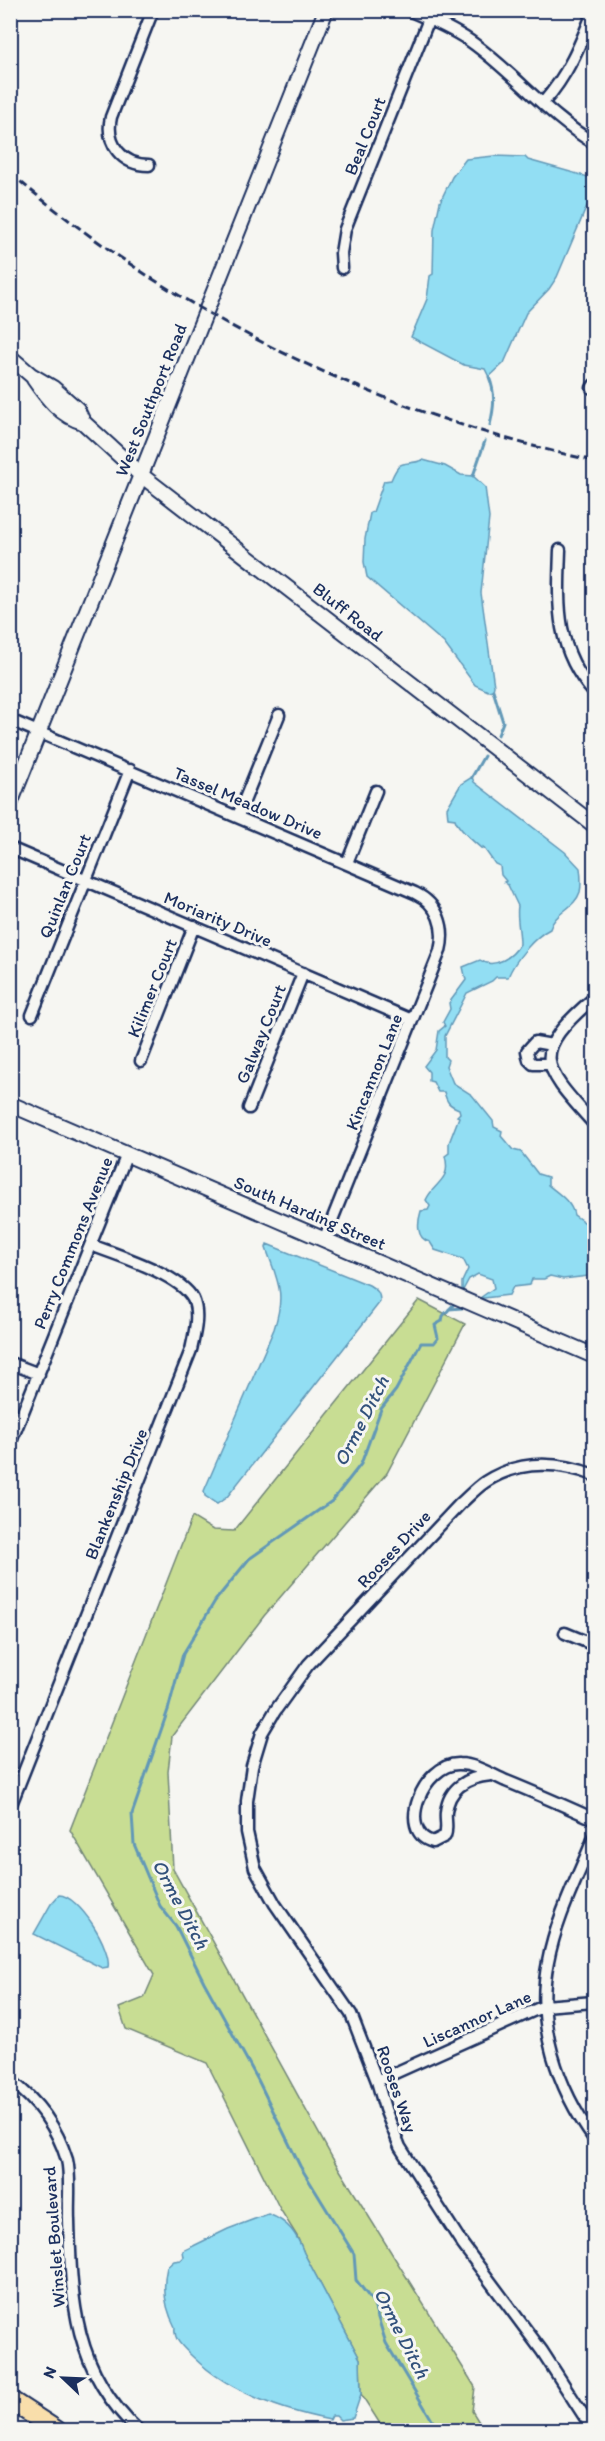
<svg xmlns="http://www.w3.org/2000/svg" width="605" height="2441" font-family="Itim,sans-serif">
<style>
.green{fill:#c8dd93;stroke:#728678;stroke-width:1.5}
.water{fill:#92def3;stroke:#6298b7;stroke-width:1.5}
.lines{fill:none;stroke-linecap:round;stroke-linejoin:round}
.stream{stroke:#6298b7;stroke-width:3}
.street-casing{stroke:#1b2f5e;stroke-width:15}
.secondary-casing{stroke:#1b2f5e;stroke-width:18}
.highway-casing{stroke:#1b2f5e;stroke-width:22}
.street{stroke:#f6f6f2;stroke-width:10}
.secondary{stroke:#f6f6f2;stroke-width:14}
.highway{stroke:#f9deab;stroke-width:18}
.rail{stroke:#1b2f5e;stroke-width:3;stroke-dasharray:9 4.5;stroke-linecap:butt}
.labels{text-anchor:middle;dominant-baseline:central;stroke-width:6;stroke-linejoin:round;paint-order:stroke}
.street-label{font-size:18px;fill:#1b2f5e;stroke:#f6f6f2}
.water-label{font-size:20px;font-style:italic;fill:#33527c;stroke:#f6f6f2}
</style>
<rect width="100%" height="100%" fill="#f6f6f2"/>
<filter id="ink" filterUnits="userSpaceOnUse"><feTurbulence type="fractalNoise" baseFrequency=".0167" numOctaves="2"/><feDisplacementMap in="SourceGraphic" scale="12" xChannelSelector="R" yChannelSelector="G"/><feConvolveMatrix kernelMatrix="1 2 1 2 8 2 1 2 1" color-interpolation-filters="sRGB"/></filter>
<g filter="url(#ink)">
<!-- green -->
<path class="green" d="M 419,1300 L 465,1324 L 387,1473 L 264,1616 L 172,1736 L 168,1772 L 173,1869 L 333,2159 L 475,2387 L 472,2411 L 484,2430 L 384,2430 L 361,2394 L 360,2359 L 304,2253 L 297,2236 L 280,2209 L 207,2063 L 126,2029 L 119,2008 L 144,1998 L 154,1975 L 70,1830 L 192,1517 L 213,1530 L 234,1531 Z"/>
<!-- water -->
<path class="water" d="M 494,156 L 525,157 L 528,160 L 592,178 L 594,188 L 590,202 L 591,205 L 587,206 L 557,277 L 549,289 L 526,313 L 504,363 L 489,377 L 485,369 L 464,365 L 411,337 L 427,299 L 430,276 L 433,274 L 434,230 L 440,202 L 452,177 L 466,159 Z
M 423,460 L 445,466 L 461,475 L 473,476 L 485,487 L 489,518 L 481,593 L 494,686 L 493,690 L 488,691 L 475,685 L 444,643 L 367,577 L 364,562 L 365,539 L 370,513 L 373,512 L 384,481 L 391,480 C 401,456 404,467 423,460 Z
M 472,777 L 474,782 L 565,852 L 580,868 C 581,876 582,884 580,892 C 575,908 554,913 550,929 C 534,937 515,960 508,977 L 496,977 L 492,981 L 467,993 L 445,1036 L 445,1057 L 448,1060 L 446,1066 L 453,1083 L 472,1095 L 493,1121 L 494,1127 L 502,1131 L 501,1136 L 513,1150 L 521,1152 L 538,1174 L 548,1177 L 548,1185 C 558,1193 572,1202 574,1215 L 594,1229 L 594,1277 L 589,1276 L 563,1279 L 550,1276 L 544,1279 L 532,1279 L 530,1285 L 513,1287 L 509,1295 L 484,1298 L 480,1298 L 494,1288 L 492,1279 L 478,1274 L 469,1279 L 462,1292 L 462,1282 L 468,1269 L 463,1259 L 435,1250 L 430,1242 C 415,1239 418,1221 421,1211 L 428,1210 L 430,1206 L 426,1200 C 434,1182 452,1181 445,1156 L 449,1153 L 449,1143 L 459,1117 L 457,1116 L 460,1113 L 459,1109 C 449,1105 447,1103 444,1092 L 438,1092 L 433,1082 L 429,1081 L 429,1072 L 424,1066 L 436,1050 L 439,1031 L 445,1026 L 443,1022 L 450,1009 L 449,1003 L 466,980 L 463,967 L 480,960 C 495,970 513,956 520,944 C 520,931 516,917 518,906 L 508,885 L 504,882 L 506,881 L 501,875 L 500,866 L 495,864 L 483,847 L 482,849 C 474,842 457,828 455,819 L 448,818 L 447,808 L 461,784 Z
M 267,1244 L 369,1285 C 377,1290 380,1292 380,1302 L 227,1497 L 217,1504 L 205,1496 L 204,1491 L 274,1329 C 286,1293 278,1282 266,1248 Z
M 59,1895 C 79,1895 112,1949 108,1967 L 102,1968 L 34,1934 L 51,1904 Z
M 268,2214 C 288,2221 297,2234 304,2253 L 360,2359 L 361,2394 L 353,2418 L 340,2420 L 336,2416 L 332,2416 L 330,2420 C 280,2410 229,2392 193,2357 C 184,2348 173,2340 175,2327 C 165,2308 162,2288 167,2267 L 174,2261 L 181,2260 L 184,2257 L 183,2251 L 228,2229 Z"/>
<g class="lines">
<!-- stream -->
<path class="stream" d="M 489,377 C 496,394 494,408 490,425
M 473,476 L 485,441
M 493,690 L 503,722 L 498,735
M 472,777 L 484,756
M 449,1309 L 462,1308
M 438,2430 L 386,2343 L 373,2302 L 356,2280 L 354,2254 L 300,2166 L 258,2080 L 204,1982 L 176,1926 L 160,1906 L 134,1844 L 132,1814 L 168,1710 L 183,1654 L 215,1601 L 249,1559 L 332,1501 L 361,1464 L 381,1409 L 396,1390 L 421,1343 L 434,1343 L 438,1338 L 435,1325 L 442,1321 L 443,1316 L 455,1303"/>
<!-- street casing -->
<g class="street-casing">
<path id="street" d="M 408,10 C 430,19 451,28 470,41 C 514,72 548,116 594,143
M 10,15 L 12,10
M 543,103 C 568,75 580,45 594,10
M 149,165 C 122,165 105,144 111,117 L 153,10
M 342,268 L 341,253 L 345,229 L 429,19 L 435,10
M 592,388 L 594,385
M 560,550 C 558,605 555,649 594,693
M 10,720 L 415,893 C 438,904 446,927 440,951 L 324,1240
M 238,816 L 279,715
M 10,848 L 412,1020
M 347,863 L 376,791
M 594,998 C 528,1054 542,1066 594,1124
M 32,1015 L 130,770
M 141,1061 L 194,926
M 550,1064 L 533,1064 L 529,1060 L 527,1051 L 535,1042 L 552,1045
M 249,1108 L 303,973
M 10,1363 L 39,1374
M 10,1444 L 127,1154
M 565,1633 L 594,1645
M 491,1775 C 469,1777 449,1787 446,1812 C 445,1821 448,1827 445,1836 L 433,1842 C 395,1832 424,1763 459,1764 C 475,1764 492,1775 506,1781 C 536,1793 565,1806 594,1819
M 10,1807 L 191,1350 C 194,1336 200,1314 193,1299 C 180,1274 117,1255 91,1245
M 594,1837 C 578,1877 556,1918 548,1962 C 535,2024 558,2089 594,2139
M 10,2080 C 38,2101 57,2127 67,2160 C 71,2176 68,2203 69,2220 C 71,2300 74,2371 138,2430
M 377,2081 L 544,2006 L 594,2002
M 593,2430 L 542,2351 L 463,2245 L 400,2147 L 385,2109 L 377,2081 L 351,2014 L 275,1904 L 255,1868 L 247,1832 L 247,1801 L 252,1766 L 262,1733 L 275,1711 L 308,1665 L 460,1504 C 468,1497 476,1488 485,1482 C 519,1460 557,1461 594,1475"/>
</g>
<!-- secondary casing -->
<g class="secondary-casing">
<path id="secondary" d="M 10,357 L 31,375 L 53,388 L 77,409 L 83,422 L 141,475 L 594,825
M 34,379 C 47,398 61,416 83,422
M 10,804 L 326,10
M 10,1104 L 594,1356"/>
</g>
<!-- highway casing -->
<g class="highway-casing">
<path id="highway" d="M 10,2400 L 56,2430"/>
</g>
<!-- street -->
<use href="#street" class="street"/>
<!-- secondary -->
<use href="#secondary" class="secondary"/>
<!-- highway -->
<use href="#highway" class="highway"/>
<!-- rail -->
<path class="rail" d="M 10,173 C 184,320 373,411 594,461"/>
</g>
</g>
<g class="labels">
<!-- street labels -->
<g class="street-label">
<text transform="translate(365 136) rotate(-68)">Beal Court</text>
<text transform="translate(151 400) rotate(-68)">West Southport Road</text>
<text transform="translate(348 612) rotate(38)">Bluff Road</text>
<text transform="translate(248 803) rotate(23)">Tassel Meadow Drive</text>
<text transform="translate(65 886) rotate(-68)">Quinlan Court</text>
<text transform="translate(218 919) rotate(23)">Moriarity Drive</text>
<text transform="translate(152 988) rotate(-68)">Kilimer Court</text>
<text transform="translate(261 1034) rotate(-68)">Galway Court</text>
<text transform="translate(374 1072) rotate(-68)">Kincannon Lane</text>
<text transform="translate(310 1213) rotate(23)">South Harding Street</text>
<text transform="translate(73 1243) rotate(-68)">Perry Commons Avenue</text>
<text transform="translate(116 1494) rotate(-68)">Blankenship Drive</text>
<text transform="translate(394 1549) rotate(-47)">Rooses Drive</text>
<text transform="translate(477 2019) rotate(-24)">Liscannor Lane</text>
<text transform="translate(397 2089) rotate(71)">Rooses Way</text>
<text transform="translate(54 2237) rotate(-94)">Winslet Boulevard</text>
</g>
<!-- water labels -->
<g class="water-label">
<text transform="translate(361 1421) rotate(-63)">Orme Ditch</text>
<text transform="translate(181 1904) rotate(62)">Orme Ditch</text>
<text transform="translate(402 2333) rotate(63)">Orme Ditch</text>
</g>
</g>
<!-- margin -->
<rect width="605" height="2441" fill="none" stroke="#f6f6f2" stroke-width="36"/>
<rect x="18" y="18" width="569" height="2405" fill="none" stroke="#1b2f5e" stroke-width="2" filter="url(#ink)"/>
<!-- north arrow -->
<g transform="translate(63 2378) rotate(293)" stroke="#f6f6f2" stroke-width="4.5" paint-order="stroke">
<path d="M0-4.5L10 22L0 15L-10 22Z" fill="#1b2f5e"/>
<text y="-9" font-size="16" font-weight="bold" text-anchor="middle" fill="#1b2f5e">N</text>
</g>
</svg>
